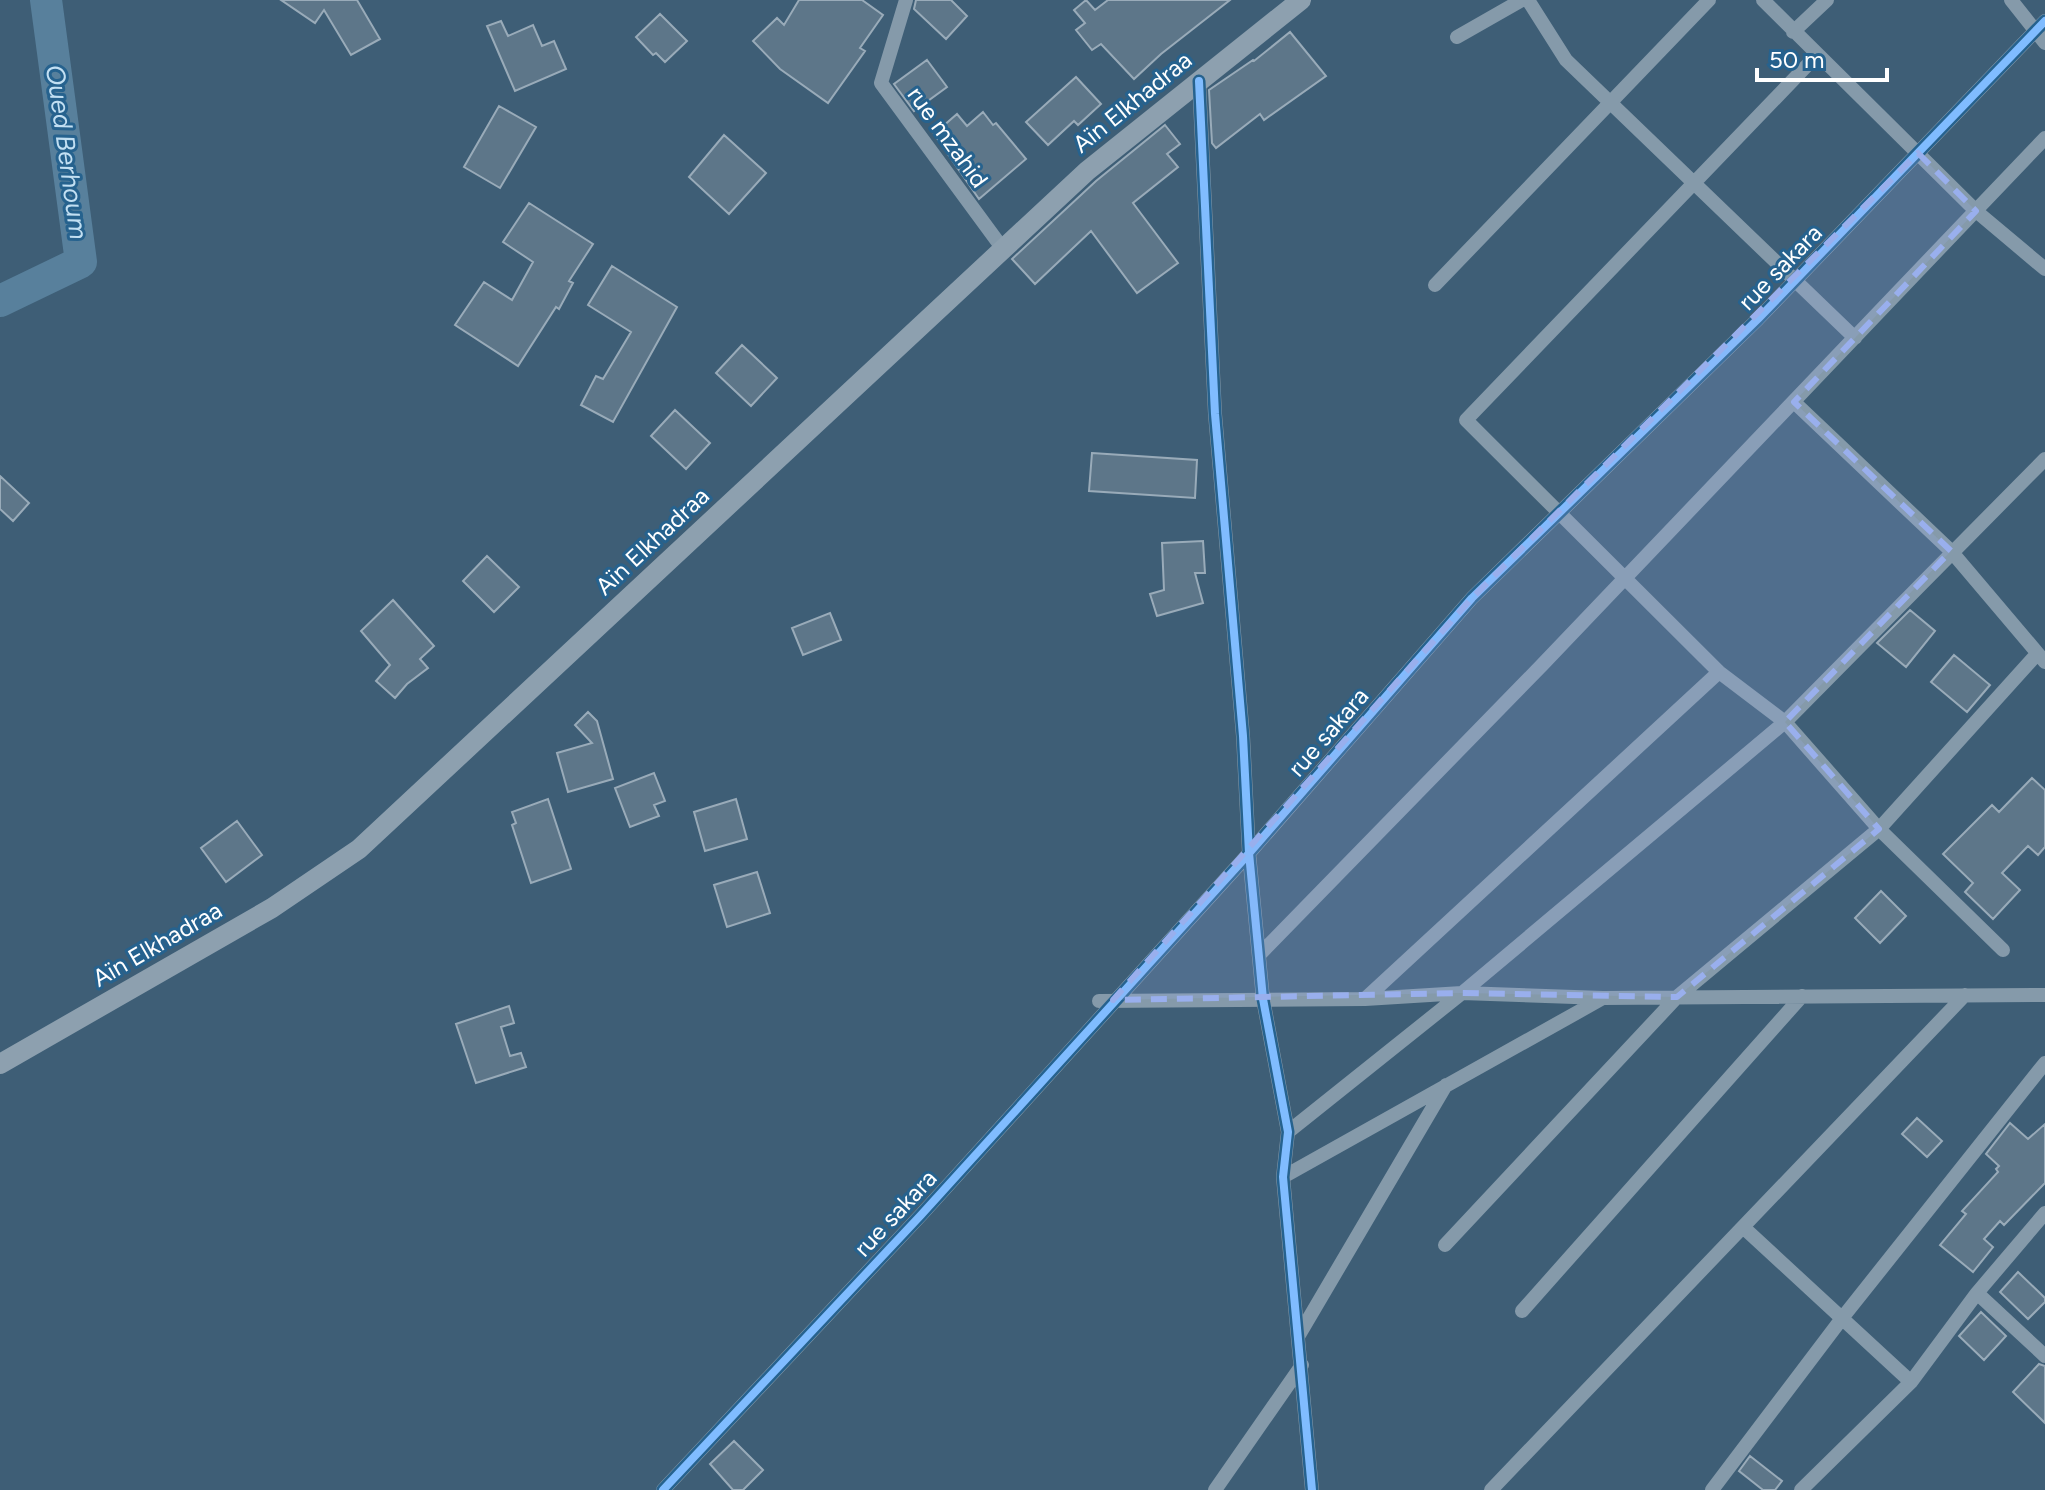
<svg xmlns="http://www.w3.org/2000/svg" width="2045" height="1490" font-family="Figtree,sans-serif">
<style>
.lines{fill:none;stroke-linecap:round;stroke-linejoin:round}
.river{stroke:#58809c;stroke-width:32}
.building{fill:#5d7689;stroke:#99abb9;stroke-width:2}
.minor{stroke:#859aaa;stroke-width:14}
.secondary{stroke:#8da0af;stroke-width:20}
.cycleway-casing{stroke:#26628e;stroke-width:13}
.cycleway{stroke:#80bcff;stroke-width:8}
.marked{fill:#99afed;fill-opacity:0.2;stroke:#99afed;stroke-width:6;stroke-dasharray:16 10;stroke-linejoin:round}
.labels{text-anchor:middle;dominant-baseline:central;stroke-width:6;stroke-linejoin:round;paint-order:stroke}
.street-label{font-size:24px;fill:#fff;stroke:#26628e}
.water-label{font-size:26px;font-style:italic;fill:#c2dff2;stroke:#26628e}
</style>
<rect width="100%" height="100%" fill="#3e5e76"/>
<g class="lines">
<!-- river -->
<path class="river" d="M 0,301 L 81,262 L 46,0"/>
</g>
<!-- building -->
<path class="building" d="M 281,0 L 357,0 L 380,39 L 351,55 L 324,10 L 315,23 Z
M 799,0 L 862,0 L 883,15 L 860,48 L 865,51 L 828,103 L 780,69 L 753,41 L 777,18 L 784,25 Z
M 916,0 L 951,0 L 967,16 L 946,39 L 914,9 Z
M 1086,0 L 1095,10 L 1108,0 L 1230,0 L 1161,54 L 1134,79 L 1101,44 L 1092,50 L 1076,30 L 1085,23 L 1074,10 Z
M 660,14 L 687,41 L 665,62 L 656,53 L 653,55 L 636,37 Z
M 501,21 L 508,36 L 533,25 L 542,46 L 554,41 L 566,69 L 515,91 L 487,26 Z
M 1290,32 L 1326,76 L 1264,120 L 1260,114 L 1216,148 L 1212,143 L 1209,90 L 1253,60 L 1254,61 Z
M 927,60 L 947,87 L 914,111 L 894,84 Z
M 1076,77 L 1101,104 L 1078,125 L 1074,121 L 1048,145 L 1026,122 Z
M 499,106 L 536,127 L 500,188 L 464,167 Z
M 983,112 L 993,125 L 996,123 L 1026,159 L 979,199 L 934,134 L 957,114 L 967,126 Z
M 1165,125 L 1180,144 L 1167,154 L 1178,167 L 1133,203 L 1178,263 L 1137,293 L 1091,231 L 1035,284 L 1012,259 L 1096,181 Z
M 724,135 L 766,173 L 729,214 L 689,177 Z
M 529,203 L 593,244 L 569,281 L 573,283 L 559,309 L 556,307 L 518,366 L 455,325 L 484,282 L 512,300 L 533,262 L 503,242 Z
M 612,266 L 677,307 L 613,422 L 581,405 L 596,376 L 603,379 L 631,332 L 588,305 Z
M 742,345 L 777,378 L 751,406 L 716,373 Z
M 675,410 L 710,443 L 686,469 L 651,436 Z
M 1092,453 L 1197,460 L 1195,498 L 1089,491 Z
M 0,476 L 29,503 L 13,521 L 0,509 Z
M 1203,541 L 1205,573 L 1195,573 L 1203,603 L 1157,616 L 1150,594 L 1164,590 L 1162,543 Z
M 487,556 L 519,587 L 494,612 L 463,581 Z
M 393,600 L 434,646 L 420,659 L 428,668 L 407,684 L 395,698 L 376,681 L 390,665 L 361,631 Z
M 1910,610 L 1935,631 L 1906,667 L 1877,643 Z
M 830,613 L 841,640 L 803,655 L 792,628 Z
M 1954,655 L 1990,685 L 1967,712 L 1931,682 Z
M 588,712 L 597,721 L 613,779 L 568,792 L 557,753 L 592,743 L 575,725 Z
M 654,773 L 665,801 L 654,805 L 659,816 L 630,827 L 615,788 Z
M 2032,778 L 2045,790 L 2045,847 L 2038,855 L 2028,846 L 2002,873 L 2020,890 L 1993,919 L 1965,892 L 1973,883 L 1943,854 L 1992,805 L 1999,812 Z
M 548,799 L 571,869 L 531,883 L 512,825 L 516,823 L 512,812 Z
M 736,799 L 747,839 L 705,851 L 694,812 Z
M 237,821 L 262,855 L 226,882 L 201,848 Z
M 757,872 L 770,913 L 727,927 L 714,885 Z
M 1881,891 L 1906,916 L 1880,943 L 1855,918 Z
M 509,1006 L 514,1023 L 501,1027 L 510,1056 L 521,1053 L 526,1067 L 476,1083 L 456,1024 Z
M 1917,1118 L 1942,1141 L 1927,1157 L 1902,1134 Z
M 2010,1123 L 2028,1139 L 2045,1124 L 2045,1183 L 2004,1225 L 2000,1221 L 1984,1239 L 1993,1247 L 1973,1272 L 1940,1245 L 1966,1214 L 1962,1211 L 1998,1172 L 1996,1169 L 1999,1166 L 1986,1154 Z
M 2018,1272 L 2045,1298 L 2045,1302 L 2028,1319 L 2000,1292 Z
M 1981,1312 L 2006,1336 L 1984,1360 L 1959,1336 Z
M 2039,1364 L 2045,1366 L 2045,1423 L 2013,1392 Z
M 734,1441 L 763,1470 L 743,1490 L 733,1490 L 710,1464 Z
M 1750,1456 L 1782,1481 L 1775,1490 L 1763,1490 L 1739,1471 Z"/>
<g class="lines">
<!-- minor -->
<path class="minor" d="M 906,0 L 881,83 L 1003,249
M 1528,0 L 1566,60 L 1855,338
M 1763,0 L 1976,211 L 2045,269
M 2011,0 L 2045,43
M 1793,32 L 1827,0
M 1457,37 L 1522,0
M 1817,55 L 1466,420 L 1719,672 L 1785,722 L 1879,829 L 2003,950
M 1199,81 L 1215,414 L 1243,736 L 1249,853 L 1263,999 L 1288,1132 L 1283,1177 L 1312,1490
M 1435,285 L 1709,0
M 1794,402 L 1951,551 L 2045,662
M 1259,955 L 1542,665 L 2045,138
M 1365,999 L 1719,672
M 1099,1001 L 1365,999 L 1462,993 L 1603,998 L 2045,995
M 1288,1132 L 1462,993 L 1785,722 L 2045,459
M 1283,1177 L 1603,998
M 1743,1227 L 1911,1382
M 1445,1245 L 1677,997 L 1879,829 L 2037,654
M 1977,1293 L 2045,1356
M 1522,1311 L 1802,996
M 1299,1335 L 1446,1085
M 663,1490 L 921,1215 L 1244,859 L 1472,598 L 1758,319 L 2045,21
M 1215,1490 L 1302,1365
M 1491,1490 L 1965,995
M 1712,1490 L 1843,1317 L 2045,1063
M 1801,1490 L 1911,1382 L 1977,1293 L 2045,1213"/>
<!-- secondary -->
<path class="secondary" d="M 0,1064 L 272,908 L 359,849 L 1087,171 L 1301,0"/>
<!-- cycleway casing -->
<g class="cycleway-casing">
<path id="cycleway" d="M 1199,81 L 1215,414 L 1243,736 L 1249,853 L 1263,999 L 1288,1132 L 1283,1177 L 1312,1490
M 663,1490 L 921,1215 L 1244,859 L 1472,598 L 1758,319 L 2045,21"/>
</g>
<!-- cycleway -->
<use href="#cycleway" class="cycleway"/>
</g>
<!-- marked area -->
<path class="marked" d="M 1918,153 L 1976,211 L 1794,402 L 1951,551 L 1785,722 L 1879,829 L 1677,997 L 1462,993 L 1113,1000 L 1472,598 Z"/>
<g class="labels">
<!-- street labels -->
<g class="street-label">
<text transform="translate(1132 102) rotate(-39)">Aïn Elkhadraa</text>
<text transform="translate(948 137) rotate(54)">rue mzahid</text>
<text transform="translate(1780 267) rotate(-46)">rue sakara</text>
<text transform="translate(652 541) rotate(-43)">Aïn Elkhadraa</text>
<text transform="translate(1328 732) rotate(-49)">rue sakara</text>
<text transform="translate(157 944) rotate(-30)">Aïn Elkhadraa</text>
<text transform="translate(895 1213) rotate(-47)">rue sakara</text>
</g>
<!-- water labels -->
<g class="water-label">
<text transform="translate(67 152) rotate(82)">Oued Berhoum</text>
</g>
</g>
<!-- scale -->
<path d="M1757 68v12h130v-12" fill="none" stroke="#ffffff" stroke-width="4"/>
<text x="1769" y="68" font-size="24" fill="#ffffff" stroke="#26628e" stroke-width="6" paint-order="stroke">50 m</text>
</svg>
